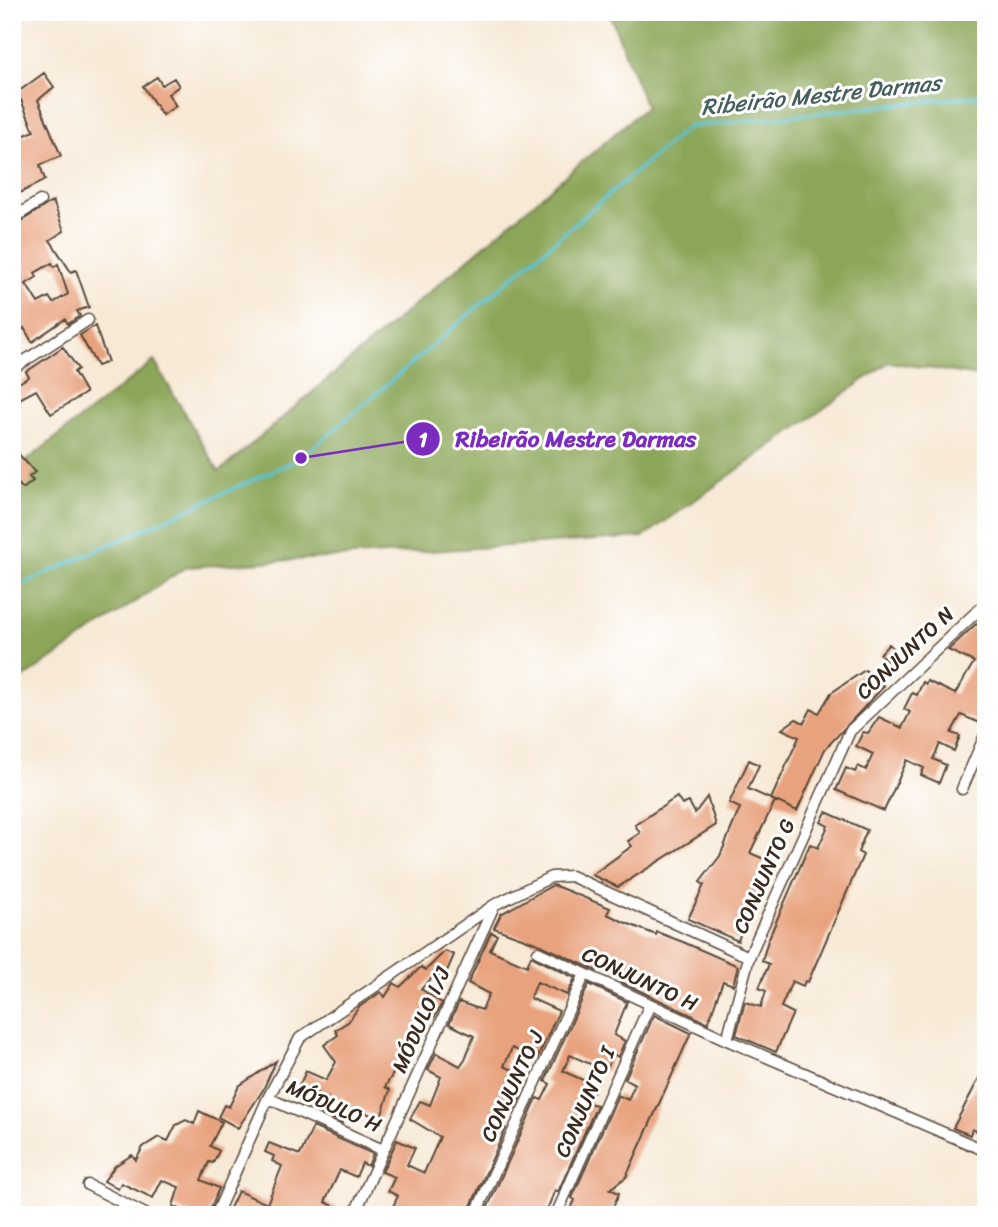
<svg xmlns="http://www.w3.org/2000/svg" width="998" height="1227" font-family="Sriracha,sans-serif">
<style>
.forest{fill:#8ba658;stroke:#63683b;stroke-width:2}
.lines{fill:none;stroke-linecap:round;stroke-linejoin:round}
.stream{stroke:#53c0cc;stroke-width:3.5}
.building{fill:#e8a27d;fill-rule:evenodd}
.minor-casing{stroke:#574739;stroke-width:13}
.minor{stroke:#fff;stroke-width:10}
.labels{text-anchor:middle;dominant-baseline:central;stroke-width:6;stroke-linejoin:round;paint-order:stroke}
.street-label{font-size:21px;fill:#3b2a1e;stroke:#fff}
.water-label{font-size:23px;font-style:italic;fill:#435e5b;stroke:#fff}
.leader{fill:none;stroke:#7b2cbf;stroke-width:2.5}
.callout-dot{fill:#7b2cbf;stroke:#fff;stroke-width:2.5}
.mark-label{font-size:21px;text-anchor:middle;font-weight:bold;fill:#fff}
.callout-label{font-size:23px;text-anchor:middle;font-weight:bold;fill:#7b2cbf;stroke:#fff;stroke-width:6;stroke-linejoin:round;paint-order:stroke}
</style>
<rect width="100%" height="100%" fill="#fff"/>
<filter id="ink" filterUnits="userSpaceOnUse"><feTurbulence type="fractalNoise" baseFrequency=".0143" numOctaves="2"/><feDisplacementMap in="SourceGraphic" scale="14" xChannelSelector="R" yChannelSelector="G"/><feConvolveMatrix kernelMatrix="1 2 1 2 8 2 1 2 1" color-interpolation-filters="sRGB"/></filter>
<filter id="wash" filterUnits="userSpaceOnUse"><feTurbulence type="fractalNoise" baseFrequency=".00686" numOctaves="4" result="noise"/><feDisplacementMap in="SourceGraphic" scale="28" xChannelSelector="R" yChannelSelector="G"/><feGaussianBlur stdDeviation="1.57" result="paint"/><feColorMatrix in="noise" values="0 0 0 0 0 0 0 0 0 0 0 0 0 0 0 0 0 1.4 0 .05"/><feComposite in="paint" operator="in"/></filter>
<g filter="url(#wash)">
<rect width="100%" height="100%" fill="#f7e9d5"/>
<!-- forest -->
<path class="forest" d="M 609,12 L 986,12 L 986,377 L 889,362 L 643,537 L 186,567 L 12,686 L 12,472 L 154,361 L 219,472 L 646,107 Z"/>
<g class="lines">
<!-- stream -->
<path class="stream" d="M 12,589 L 301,458 L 688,127 L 986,95"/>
</g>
<g id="blocks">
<!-- building -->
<path class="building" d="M 44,73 L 54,87 L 38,100 L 61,156 L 40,165 L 45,180 L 12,197 L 12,141 L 34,131 L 21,100 L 12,105 L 12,91 L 22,89 Z
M 157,77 L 162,85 L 174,78 L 179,86 L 168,94 L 176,106 L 162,115 L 143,86 Z
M 53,201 L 64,231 L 50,240 L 71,272 L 76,270 L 89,307 L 77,311 L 80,316 L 68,324 L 65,319 L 32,342 L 24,328 L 12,336 L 12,227 ZM 52,263 L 54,267 L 58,264 L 68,294 L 53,303 L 49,297 L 38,303 L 26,284 L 37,277 L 35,273 Z
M 95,326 L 108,362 L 97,366 L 80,335 Z
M 63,347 L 78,369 L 74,372 L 86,393 L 51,414 L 36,390 L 12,403 L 12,387 L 29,377 L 26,372 Z
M 12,447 L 35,472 L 29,477 L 33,481 L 23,489 L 12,477 Z
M 976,624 L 986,628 L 981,637 L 986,639 L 986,711 L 980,723 L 961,715 L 951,733 L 960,736 L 954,751 L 940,744 L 933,759 L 946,765 L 939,783 L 921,775 L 924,768 L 907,760 L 884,811 L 836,790 L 846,768 L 855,772 L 858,766 L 866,770 L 873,754 L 856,746 L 863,732 L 868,733 L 879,717 L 902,728 L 910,712 L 904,709 L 912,693 L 917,695 L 923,682 L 926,684 L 927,681 L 955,694 L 974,662 L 948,650 Z
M 889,644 L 903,657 L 894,667 L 880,654 Z
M 865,670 L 884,686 L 825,749 L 797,811 L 771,799 L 799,737 L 782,729 L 796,719 L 804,723 L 811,709 L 819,713 L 831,693 Z
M 749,760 L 759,765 L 748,789 L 775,801 L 750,853 L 769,861 L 758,885 L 762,887 L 750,915 L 747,914 L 738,941 L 688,919 L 704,885 L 700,882 L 720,856 L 740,808 L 729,803 Z
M 677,797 L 682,805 L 689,802 L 695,813 L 707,797 L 716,825 L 618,887 L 592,875 L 632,846 L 628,841 L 640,833 L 635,825 Z
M 826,812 L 867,830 L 858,852 L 863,855 L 808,982 L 805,981 L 803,986 L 792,981 L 781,1007 L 793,1013 L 776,1052 L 736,1035 L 745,1002 L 761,1007 L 766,991 L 759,988 L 769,964 L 762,961 L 768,940 L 810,844 L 818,848 L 828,826 L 821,822 Z
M 553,885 L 610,908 L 607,914 L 624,922 L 656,935 L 657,932 L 683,942 L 738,966 L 733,985 L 723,981 L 708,1023 L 621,982 L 625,974 L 601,963 L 597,971 L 541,945 L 494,928 L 501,914 Z
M 491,932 L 497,935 L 490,950 L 527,966 L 531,956 L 575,978 L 567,995 L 537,982 L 530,998 L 559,1011 L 537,1059 L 512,1048 L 504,1066 L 517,1072 L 511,1086 L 522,1093 L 515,1108 L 509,1105 L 500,1125 L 506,1128 L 467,1215 L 453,1208 L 451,1214 L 443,1211 L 441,1215 L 389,1215 L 398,1196 L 388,1191 L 395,1177 L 382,1172 L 397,1140 L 415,1148 L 407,1165 L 424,1173 L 440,1137 L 410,1119 L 420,1101 L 430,1105 L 441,1077 L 428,1070 L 436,1053 L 460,1066 L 465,1059 L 474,1036 L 449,1024 L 459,1002 L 482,1010 L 489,994 L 468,983 Z
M 445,951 L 454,955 L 444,978 L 436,974 L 421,989 L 442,1003 L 434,1018 L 427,1015 L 407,1062 L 402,1059 L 385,1087 L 390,1090 L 380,1120 L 365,1112 L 362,1117 L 348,1110 L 342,1123 L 321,1113 L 328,1098 L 299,1086 L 306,1071 L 326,1080 L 336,1062 L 324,1045 L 338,1035 L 335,1030 L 348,1022 L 359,1007 L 381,992 L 385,997 L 394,983 L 400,987 L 421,967 L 426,970 Z
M 589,984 L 627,1002 L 614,1035 L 625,1041 L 618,1057 L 613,1054 L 606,1071 L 570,1055 L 563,1071 L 596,1086 L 588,1103 L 597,1105 L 558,1192 L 555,1190 L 545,1215 L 484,1215 L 537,1098 L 542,1100 L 550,1084 L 545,1081 Z
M 654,1015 L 691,1033 L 626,1177 L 610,1189 L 619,1193 L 610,1215 L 568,1215 L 575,1200 L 572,1198 L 618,1095 L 628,1100 L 635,1084 L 625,1079 Z
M 276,1061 L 263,1090 L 238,1128 L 218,1117 L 224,1105 L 229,1107 L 239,1086 Z
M 986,1065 L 986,1135 L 972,1129 L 970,1135 L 953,1128 Z
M 199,1111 L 222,1122 L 210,1146 L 219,1151 L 213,1163 L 209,1162 L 201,1180 L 219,1188 L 208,1215 L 192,1215 L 173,1206 L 179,1187 L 162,1180 L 153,1198 L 121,1183 L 118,1189 L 104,1181 L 115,1166 L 132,1155 L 136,1160 L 143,1147 L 159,1137 L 168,1141 L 176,1125 L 186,1120 L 194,1124 Z
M 313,1127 L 373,1154 L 368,1166 L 362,1163 L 356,1177 L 340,1170 L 325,1202 L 347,1212 L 346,1215 L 246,1215 L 230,1208 L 238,1191 L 267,1204 L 282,1166 L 272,1161 L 274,1156 L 265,1152 L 269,1143 L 300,1155 Z"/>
</g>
</g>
<g filter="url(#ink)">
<use href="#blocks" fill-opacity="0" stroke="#574739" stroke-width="2"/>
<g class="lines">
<!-- minor casing -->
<g class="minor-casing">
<path id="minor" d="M 12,219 L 40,201
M 12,369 L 88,320
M 962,789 L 986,733
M 538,952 L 727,1040 L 986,1151
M 727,1040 L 749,957 L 850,731 L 986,603
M 268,1098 L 383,1150
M 88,1185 L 147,1215
M 216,1215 L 268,1098 L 300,1038 L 494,905 L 551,877 L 571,876 L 749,957
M 354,1215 L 493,908
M 475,1215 L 585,974
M 556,1215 L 650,1004"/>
</g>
<!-- minor -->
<use href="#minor" class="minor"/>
</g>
</g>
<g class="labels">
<!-- street labels -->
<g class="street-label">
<text transform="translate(905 653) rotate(-43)">CONJUNTO N</text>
<text transform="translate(764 876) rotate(-66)">CONJUNTO G</text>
<text transform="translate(640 979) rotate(25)">CONJUNTO H</text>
<text transform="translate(421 1020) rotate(-66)">MÓDULO I/J</text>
<text transform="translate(512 1086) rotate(-65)">CONJUNTO J</text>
<text transform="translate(585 1102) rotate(-66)">CONJUNTO I</text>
<text transform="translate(334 1106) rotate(24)">MÓDULO H</text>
</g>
<!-- water labels -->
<g class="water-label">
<text transform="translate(821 95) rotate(-6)">Ribeirão Mestre Darmas</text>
</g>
</g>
<!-- callouts -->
<path class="leader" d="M301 458L423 439"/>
<g class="callout-dot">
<circle cx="301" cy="458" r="7"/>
<circle cx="423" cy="439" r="18"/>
</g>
<g class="mark-label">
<text x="423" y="447">1</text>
</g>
<g class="callout-label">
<text x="576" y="447">Ribeirão Mestre Darmas</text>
</g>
<!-- margin -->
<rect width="998" height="1227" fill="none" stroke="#fff" stroke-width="42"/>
</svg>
